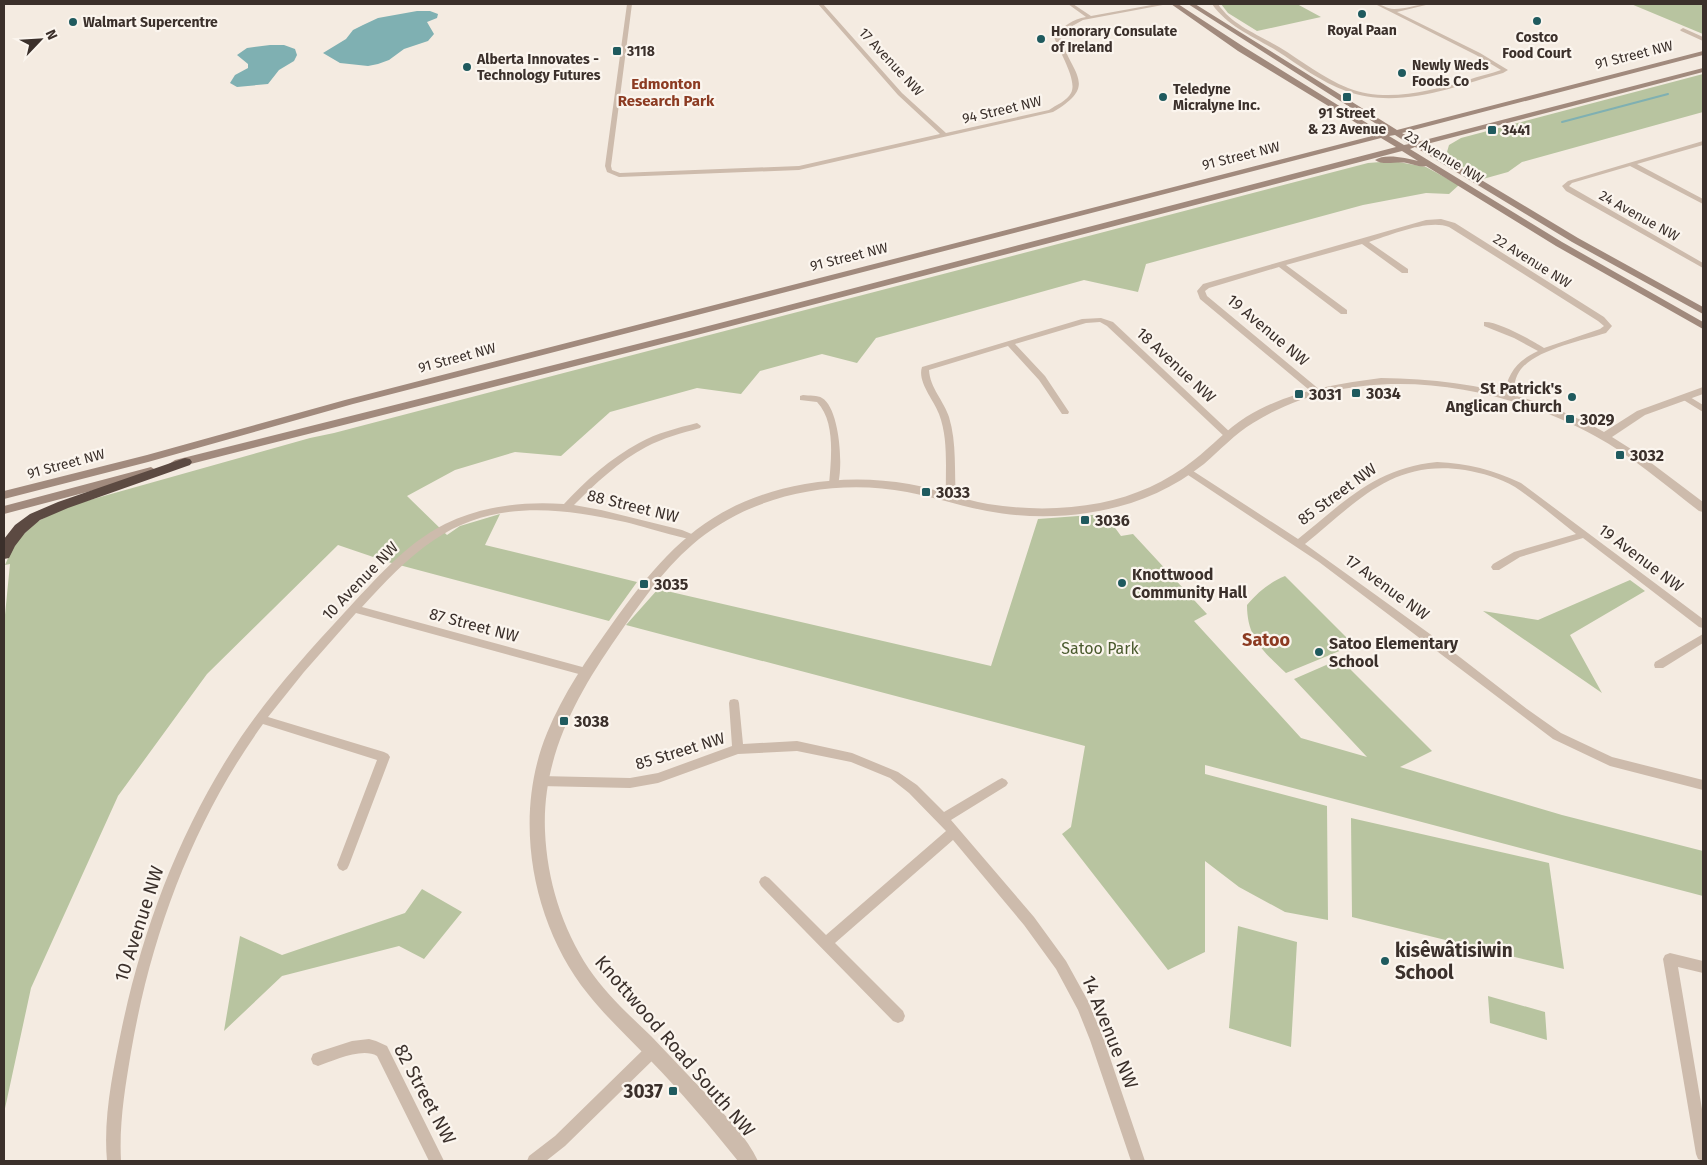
<svg xmlns="http://www.w3.org/2000/svg" width="1707" height="1165" font-family="'Fira Sans',sans-serif">
<style>
.green{fill:#b8c4a0}
.water{fill:#7fb0b2}
.lines{fill:none;stroke-linecap:round;stroke-linejoin:round}
.stream{stroke:#7fb0b2;stroke-width:2}
.minor{fill:#cdbbac;fill-rule:evenodd}
.tertiary{fill:#cdbbac;fill-rule:evenodd}
.secondary{fill:#a18a7d;fill-rule:evenodd}
.motorway{fill:#5c4a42;fill-rule:evenodd}
.poi-dot{fill:#1f5a5e;stroke:#fbf5ee;stroke-width:2}
.labels{text-anchor:middle;dominant-baseline:central;stroke-width:4.5;stroke-linejoin:round;paint-order:stroke}
.far-poi-label{font-size:14px;font-weight:bold;fill:#3b302b;stroke:#fbf5ee;text-anchor:start}
.far-street-label{font-size:14px;fill:#3b302b;stroke:#fbf5ee}
.far-neighbourhood-label{font-size:15px;font-weight:bold;fill:#8c3b22;stroke:#fbf5ee}
.street-label{font-size:16px;fill:#3b302b;stroke:#fbf5ee}
.poi-label{font-size:16px;font-weight:bold;fill:#3b302b;stroke:#fbf5ee;text-anchor:start}
.park-label{font-size:16px;fill:#4a5a2e;stroke:#fbf5ee}
.neighbourhood-label{font-size:18px;font-weight:bold;fill:#8c3b22;stroke:#fbf5ee}
.near-street-label{font-size:19px;fill:#3b302b;stroke:#fbf5ee}
.near-poi-label{font-size:19px;font-weight:bold;fill:#3b302b;stroke:#fbf5ee;text-anchor:start}
</style>
<rect width="100%" height="100%" fill="#f4ebe1"/>
<!-- green -->
<path class="green" d="M 1221,4 L 1297,4 L 1321,17 L 1257,31 L 1228,13 Z
M 1631,4 L 1703,4 L 1703,34 Z
M 1703,74 L 1703,112 L 1522,162 L 1508,172 L 1483,179 L 1457,163 L 1447,152 L 1449,145 L 1461,138 Z
M 1393,161 L 1426,167 L 1459,185 L 1449,194 L 1426,193 L 1363,205 L 1146,264 L 1138,292 L 1084,280 L 876,338 L 857,363 L 822,354 L 760,371 L 741,394 L 697,388 L 610,412 L 561,456 L 515,452 L 455,470 L 407,496 L 447,535 L 460,526 L 500,514 L 485,545 L 637,582 L 609,621 L 388,562 L 338,545 L 207,674 L 118,796 L 31,988 L 4,1113 L 4,625 L 10,564 L 5,565 L 15,542 L 37,522 L 51,514 L 79,503 L 310,438 L 334,433 L 1368,163 Z
M 1105,514 L 1121,536 L 1133,534 L 1207,614 L 1194,621 L 1301,738 L 1367,757 L 1294,679 L 1340,659 L 1432,751 L 1400,767 L 1562,815 L 1703,851 L 1703,896 L 1205,765 L 1205,774 L 1327,806 L 1328,920 L 1285,912 L 1239,887 L 1205,861 L 1205,952 L 1168,970 L 1062,834 L 1071,827 L 1085,746 L 626,625 L 658,589 L 991,666 L 1038,519 Z
M 1285,576 L 1354,645 L 1286,673 C 1263,651 1247,638 1247,605 C 1259,591 1269,583 1285,576 Z
M 1630,580 L 1645,591 L 1570,635 L 1602,693 L 1483,611 L 1538,620 Z
M 1351,818 L 1549,863 L 1564,969 L 1352,917 Z
M 422,889 L 462,912 L 424,959 L 399,946 L 282,976 L 224,1031 L 240,936 L 282,955 L 405,913 Z
M 1238,926 L 1297,942 L 1291,1047 L 1229,1028 Z
M 1488,996 L 1545,1012 L 1547,1040 L 1490,1023 Z"/>
<!-- water -->
<path class="water" d="M 417,11 L 430,11 L 438,14 L 437,18 L 427,22 L 434,34 L 428,41 L 404,49 L 389,60 L 378,64 L 368,66 L 340,63 L 323,53 L 346,39 L 353,30 L 363,25 L 378,18 Z
M 270,45 L 284,45 L 295,49 L 297,55 L 294,61 L 279,70 L 268,84 L 237,87 L 230,83 L 235,75 L 248,68 L 248,64 L 237,55 L 247,48 Z"/>
<g class="lines">
<!-- stream -->
<path class="stream" d="M 1562,122 L 1668,94"/>
<!-- minor -->
<path class="minor" d="M 627,4 L 632,4 L 611,166 L 612,170 L 620,173 L 799,166 L 940,134 L 898,95 L 818,4 L 823,4 L 902,93 L 946,133 L 1049,110 C 1056,105 1067,101 1071,93 C 1078,81 1059,51 1054,37 C 1062,27 1073,19 1086,17 L 1068,4 L 1073,4 L 1091,16 L 1157,4 L 1168,4 L 1083,20 L 1065,30 L 1060,37 C 1072,75 1099,85 1053,112 L 799,170 L 619,177 L 607,172 L 605,166 Z
M 1212,4 L 1218,4 C 1232,25 1257,34 1279,47 C 1302,61 1323,78 1348,88 C 1386,103 1430,91 1468,80 C 1479,76 1490,74 1501,70 L 1476,55 L 1375,4 C 1382,4 1387,9 1394,9 C 1406,9 1418,4 1430,4 L 1397,12 L 1480,53 L 1508,70 L 1503,73 C 1453,87 1398,110 1346,91 C 1321,82 1299,65 1277,51 C 1253,36 1228,27 1212,4 Z
M 1683,28 L 1703,37 L 1703,41 L 1681,31 L 1680,30 Z
M 1703,141 L 1703,145 L 1637,164 L 1703,199 L 1703,204 L 1630,166 L 1572,183 L 1569,186 L 1703,263 L 1703,268 L 1566,191 L 1562,186 L 1568,181 Z
M 1441,219 L 1455,223 L 1604,317 L 1612,326 L 1606,333 C 1581,341 1533,350 1519,372 C 1514,380 1514,390 1510,398 L 1504,398 L 1503,396 C 1509,373 1515,362 1538,351 L 1514,338 L 1484,326 L 1484,322 C 1498,321 1531,340 1544,348 L 1600,329 L 1604,326 L 1598,321 L 1449,227 C 1428,219 1391,235 1369,242 L 1408,269 L 1408,273 L 1402,273 L 1362,244 L 1286,265 L 1347,310 L 1347,314 L 1341,314 L 1279,267 L 1209,288 L 1205,291 L 1207,296 L 1320,390 L 1321,392 L 1317,395 L 1314,394 L 1200,299 L 1197,291 L 1203,284 L 1426,220 Z
M 1101,318 L 1113,322 L 1232,434 L 1233,436 L 1232,438 L 1226,438 L 1107,326 L 1100,322 L 1086,323 L 1015,344 L 1045,376 L 1069,412 L 1068,414 L 1062,414 L 1039,380 L 1008,346 L 929,370 C 930,388 944,401 949,417 C 957,443 954,472 956,499 L 951,502 L 948,501 L 946,499 C 945,471 949,440 939,414 C 934,400 917,382 922,367 L 1082,319 Z
M 1685,394 L 1703,405 L 1703,412 L 1682,399 L 1681,397 Z
M 803,395 C 809,396 818,395 822,398 C 840,408 844,470 837,487 L 831,487 L 829,485 C 831,459 836,422 817,402 L 800,400 L 800,396 Z
M 697,423 L 701,426 L 700,428 C 682,433 663,438 646,447 C 619,461 595,484 574,505 L 601,510 L 682,530 L 694,535 L 696,537 L 694,539 C 689,541 635,524 625,522 C 560,507 492,500 434,540 C 407,558 384,583 362,607 L 586,668 L 590,669 L 591,672 L 590,675 L 586,676 L 356,613 L 304,672 L 268,717 L 384,752 L 388,754 L 390,757 L 349,865 L 347,869 L 343,871 L 339,869 L 337,865 L 377,760 L 263,724 C 193,821 151,935 131,1052 C 125,1088 119,1124 121,1161 L 107,1161 C 103,1117 113,1071 122,1027 C 144,924 182,825 241,737 C 271,693 307,653 344,613 C 374,581 405,544 445,524 C 482,506 524,501 564,504 C 585,481 611,458 639,443 C 657,433 677,428 697,423 Z
M 1437,462 C 1467,463 1494,470 1521,483 L 1703,619 L 1703,628 L 1699,627 L 1583,538 L 1520,557 L 1499,570 L 1493,570 L 1491,567 L 1493,564 L 1514,552 L 1576,534 C 1556,518 1536,501 1515,487 C 1500,478 1482,473 1465,470 C 1392,459 1357,502 1305,544 L 1430,634 L 1527,709 L 1561,733 L 1612,757 L 1703,780 L 1703,790 L 1610,766 L 1553,739 L 1319,562 L 1182,471 L 1187,468 L 1190,469 L 1298,539 C 1343,503 1375,468 1437,462 Z
M 1703,634 L 1703,643 L 1663,668 L 1655,668 L 1654,665 L 1655,662 Z
M 734,699 L 738,700 L 739,703 L 743,744 L 797,741 L 852,753 L 898,772 L 917,785 L 944,812 L 998,780 L 1002,778 L 1006,780 L 1008,783 L 1006,786 L 951,820 L 1034,917 L 1066,961 L 1088,1001 L 1104,1040 L 1145,1161 L 1131,1161 L 1090,1040 L 1078,1010 L 1056,969 L 1024,925 L 953,840 L 835,943 L 903,1011 L 905,1016 L 903,1021 L 898,1023 L 893,1021 L 761,886 L 759,882 L 761,878 L 765,876 L 769,878 L 826,935 L 946,831 L 909,793 L 890,778 L 851,762 L 797,751 L 738,754 L 658,783 L 630,788 L 540,786 L 536,784 L 534,781 L 536,778 L 540,776 L 630,778 L 658,773 L 732,746 L 729,703 L 730,700 Z
M 1670,953 L 1703,961 L 1703,973 L 1678,967 L 1703,1115 L 1703,1161 L 1698,1159 L 1696,1154 L 1663,959 L 1665,955 Z
M 369,1039 L 376,1041 L 387,1046 L 444,1161 L 429,1161 L 377,1056 C 362,1047 333,1061 318,1066 L 313,1064 L 311,1059 L 313,1054 L 318,1052 L 352,1041 Z
M 652,1044 L 657,1046 L 659,1051 L 657,1056 L 565,1146 L 546,1161 L 527,1161 L 529,1156 L 555,1136 L 647,1046 Z"/>
<!-- tertiary -->
<path class="tertiary" d="M 1381,378 C 1461,379 1534,393 1604,432 L 1637,411 L 1703,387 L 1703,394 L 1645,415 L 1612,437 L 1642,456 L 1703,502 L 1703,512 L 1699,511 C 1665,485 1632,456 1595,436 C 1495,381 1355,359 1253,423 C 1235,434 1220,450 1204,464 C 1170,491 1130,507 1087,513 C 1054,518 1019,517 987,511 C 960,506 934,497 907,492 C 833,478 749,495 692,545 C 662,571 639,605 617,637 C 576,696 542,757 545,831 C 547,880 562,928 589,969 C 606,994 629,1015 651,1036 C 670,1056 689,1076 708,1096 C 725,1116 747,1137 758,1161 L 738,1161 C 710,1126 681,1092 650,1060 C 629,1038 607,1018 588,994 C 532,924 512,818 547,733 C 563,694 587,659 612,624 C 665,550 710,501 805,484 C 839,478 875,478 909,484 C 936,489 961,499 988,504 C 1025,510 1064,510 1100,503 C 1135,496 1166,482 1194,460 C 1212,446 1227,429 1246,417 C 1287,392 1334,384 1381,378 Z"/>
<!-- secondary -->
<path class="secondary" d="M 1171,4 L 1178,4 L 1244,47 L 1383,133 L 1389,132 L 1188,4 L 1195,4 L 1397,130 L 1703,51 L 1703,55 L 1402,133 L 1417,142 L 1703,68 L 1703,72 L 1423,145 L 1578,238 L 1703,307 L 1703,314 L 1572,242 L 1415,147 L 1410,149 L 1562,242 L 1703,322 L 1703,329 L 1556,246 L 1426,166 C 1420,168 1413,164 1407,163 C 1397,161 1383,166 1375,160 C 1385,153 1406,158 1418,161 L 1402,151 L 693,336 L 175,468 L 169,464 L 175,460 L 685,332 L 1396,147 L 1381,138 L 353,404 L 148,462 L 4,499 L 4,491 L 147,455 L 345,400 L 1376,135 L 1238,51 ZM 1395,135 L 1409,144 L 1404,145 L 1389,136 Z
M 151,467 L 157,471 L 155,474 L 4,514 L 4,506 Z"/>
<!-- motorway -->
<path class="motorway" d="M 185,458 L 190,459 L 192,462 L 190,465 L 68,508 L 40,520 L 25,533 L 15,546 L 9,558 L 4,559 L 4,539 L 15,525 L 30,514 L 58,502 Z"/>
</g>
<!-- markers -->
<g class="poi-dot">
<circle cx="1362" cy="14" r="5"/>
<circle cx="1537" cy="21" r="5"/>
<circle cx="73" cy="22" r="5"/>
<circle cx="1041" cy="39" r="5"/>
<rect x="612" y="46" width="10" height="10" rx="2.5"/>
<circle cx="467" cy="67" r="5"/>
<circle cx="1402" cy="73" r="5"/>
<circle cx="1163" cy="97" r="5"/>
<rect x="1342" y="92" width="10" height="10" rx="2.5"/>
<rect x="1487" y="125" width="10" height="10" rx="2.5"/>
<rect x="1351" y="388" width="10" height="10" rx="2.5"/>
<rect x="1294" y="389" width="10" height="10" rx="2.5"/>
<circle cx="1572" cy="397" r="5"/>
<rect x="1565" y="414" width="10" height="10" rx="2.5"/>
<rect x="1615" y="450" width="10" height="10" rx="2.5"/>
<rect x="921" y="487" width="10" height="10" rx="2.5"/>
<rect x="1080" y="515" width="10" height="10" rx="2.5"/>
<circle cx="1122" cy="583" r="5"/>
<rect x="639" y="579" width="10" height="10" rx="2.5"/>
<circle cx="1319" cy="652" r="5"/>
<rect x="559" y="716" width="10" height="10" rx="2.5"/>
<circle cx="1385" cy="961" r="5"/>
<rect x="668" y="1086" width="10" height="10" rx="2.5"/>
</g>
<g class="labels">
<!-- far-poi labels -->
<g class="far-poi-label">
<text x="83" y="22">Walmart Supercentre</text>
<text x="1362" y="30" text-anchor="middle">Royal Paan</text>
<text x="1051" y="31">Honorary Consulate<tspan x="1051" dy="16">of Ireland</tspan></text>
<text x="1537" y="37" text-anchor="middle">Costco<tspan x="1537" dy="16">Food Court</tspan></text>
<text x="627" y="51">3118</text>
<text x="477" y="59">Alberta Innovates -<tspan x="477" dy="16">Technology Futures</tspan></text>
<text x="1412" y="65">Newly Weds<tspan x="1412" dy="16">Foods Co</tspan></text>
<text x="1173" y="89">Teledyne<tspan x="1173" dy="16">Micralyne Inc.</tspan></text>
<text x="1347" y="113" text-anchor="middle">91 Street<tspan x="1347" dy="16">&amp; 23 Avenue</tspan></text>
<text x="1502" y="130">3441</text>
</g>
<!-- far-street labels -->
<g class="far-street-label">
<text transform="translate(1634 55) rotate(-14)">91 Street NW</text>
<text transform="translate(891 62) rotate(47)">17 Avenue NW</text>
<text transform="translate(1002 110) rotate(-13)">94 Street NW</text>
<text transform="translate(1241 156) rotate(-14)">91 Street NW</text>
<text transform="translate(1444 157) rotate(31)">23 Avenue NW</text>
<text transform="translate(1639 216) rotate(29)">24 Avenue NW</text>
<text transform="translate(849 257) rotate(-14)">91 Street NW</text>
<text transform="translate(1532 261) rotate(32)">22 Avenue NW</text>
<text transform="translate(457 358) rotate(-15)">91 Street NW</text>
<text transform="translate(66 464) rotate(-15)">91 Street NW</text>
</g>
<!-- far-neighbourhood labels -->
<g class="far-neighbourhood-label">
<text x="666" y="84">Edmonton<tspan x="666" dy="17">Research Park</tspan></text>
</g>
<!-- street labels -->
<g class="street-label">
<text transform="translate(1268 330) rotate(40)">19 Avenue NW</text>
<text transform="translate(1176 365) rotate(43)">18 Avenue NW</text>
<text transform="translate(1337 494) rotate(-36)">85 Street NW</text>
<text transform="translate(633 506) rotate(14)">88 Street NW</text>
<text transform="translate(1641 558) rotate(37)">19 Avenue NW</text>
<text transform="translate(360 581) rotate(-46)">10 Avenue NW</text>
<text transform="translate(1387 587) rotate(36)">17 Avenue NW</text>
<text transform="translate(474 625) rotate(15)">87 Street NW</text>
<text transform="translate(680 751) rotate(-17)">85 Street NW</text>
</g>
<!-- poi labels -->
<g class="poi-label">
<text x="1562" y="388" text-anchor="end">St Patrick's<tspan x="1562" dy="18">Anglican Church</tspan></text>
<text x="1366" y="393">3034</text>
<text x="1309" y="394">3031</text>
<text x="1580" y="419">3029</text>
<text x="1630" y="455">3032</text>
<text x="936" y="492">3033</text>
<text x="1095" y="520">3036</text>
<text x="1132" y="574">Knottwood<tspan x="1132" dy="18">Community Hall</tspan></text>
<text x="654" y="584">3035</text>
<text x="1329" y="643">Satoo Elementary<tspan x="1329" dy="18">School</tspan></text>
<text x="574" y="721">3038</text>
</g>
<!-- park labels -->
<g class="park-label">
<text x="1100" y="648">Satoo Park</text>
</g>
<!-- neighbourhood labels -->
<g class="neighbourhood-label">
<text x="1266" y="640">Satoo</text>
</g>
<!-- near-street labels -->
<g class="near-street-label">
<text transform="translate(139 924) rotate(-72)">10 Avenue NW</text>
<text transform="translate(1110 1032) rotate(68)">14 Avenue NW</text>
<text transform="translate(675 1046) rotate(49)">Knottwood Road South NW</text>
<text transform="translate(425 1094) rotate(62)">82 Street NW</text>
</g>
<!-- near-poi labels -->
<g class="near-poi-label">
<text x="1395" y="950">kisêwâtisiwin<tspan x="1395" dy="22">School</tspan></text>
<text x="663" y="1091" text-anchor="end">3037</text>
</g>
</g>
<!-- border -->
<rect width="1707" height="1165" fill="none" stroke="#3b302b" stroke-width="10"/>
<!-- north arrow -->
<g transform="translate(40 40) rotate(65)" stroke="#fbf5ee" stroke-width="4" paint-order="stroke">
<path d="M0-4L9 19L0 12L-9 19Z" fill="#3b302b"/>
<text y="-8" font-size="14" font-weight="bold" text-anchor="middle" fill="#3b302b">N</text>
</g>
</svg>
